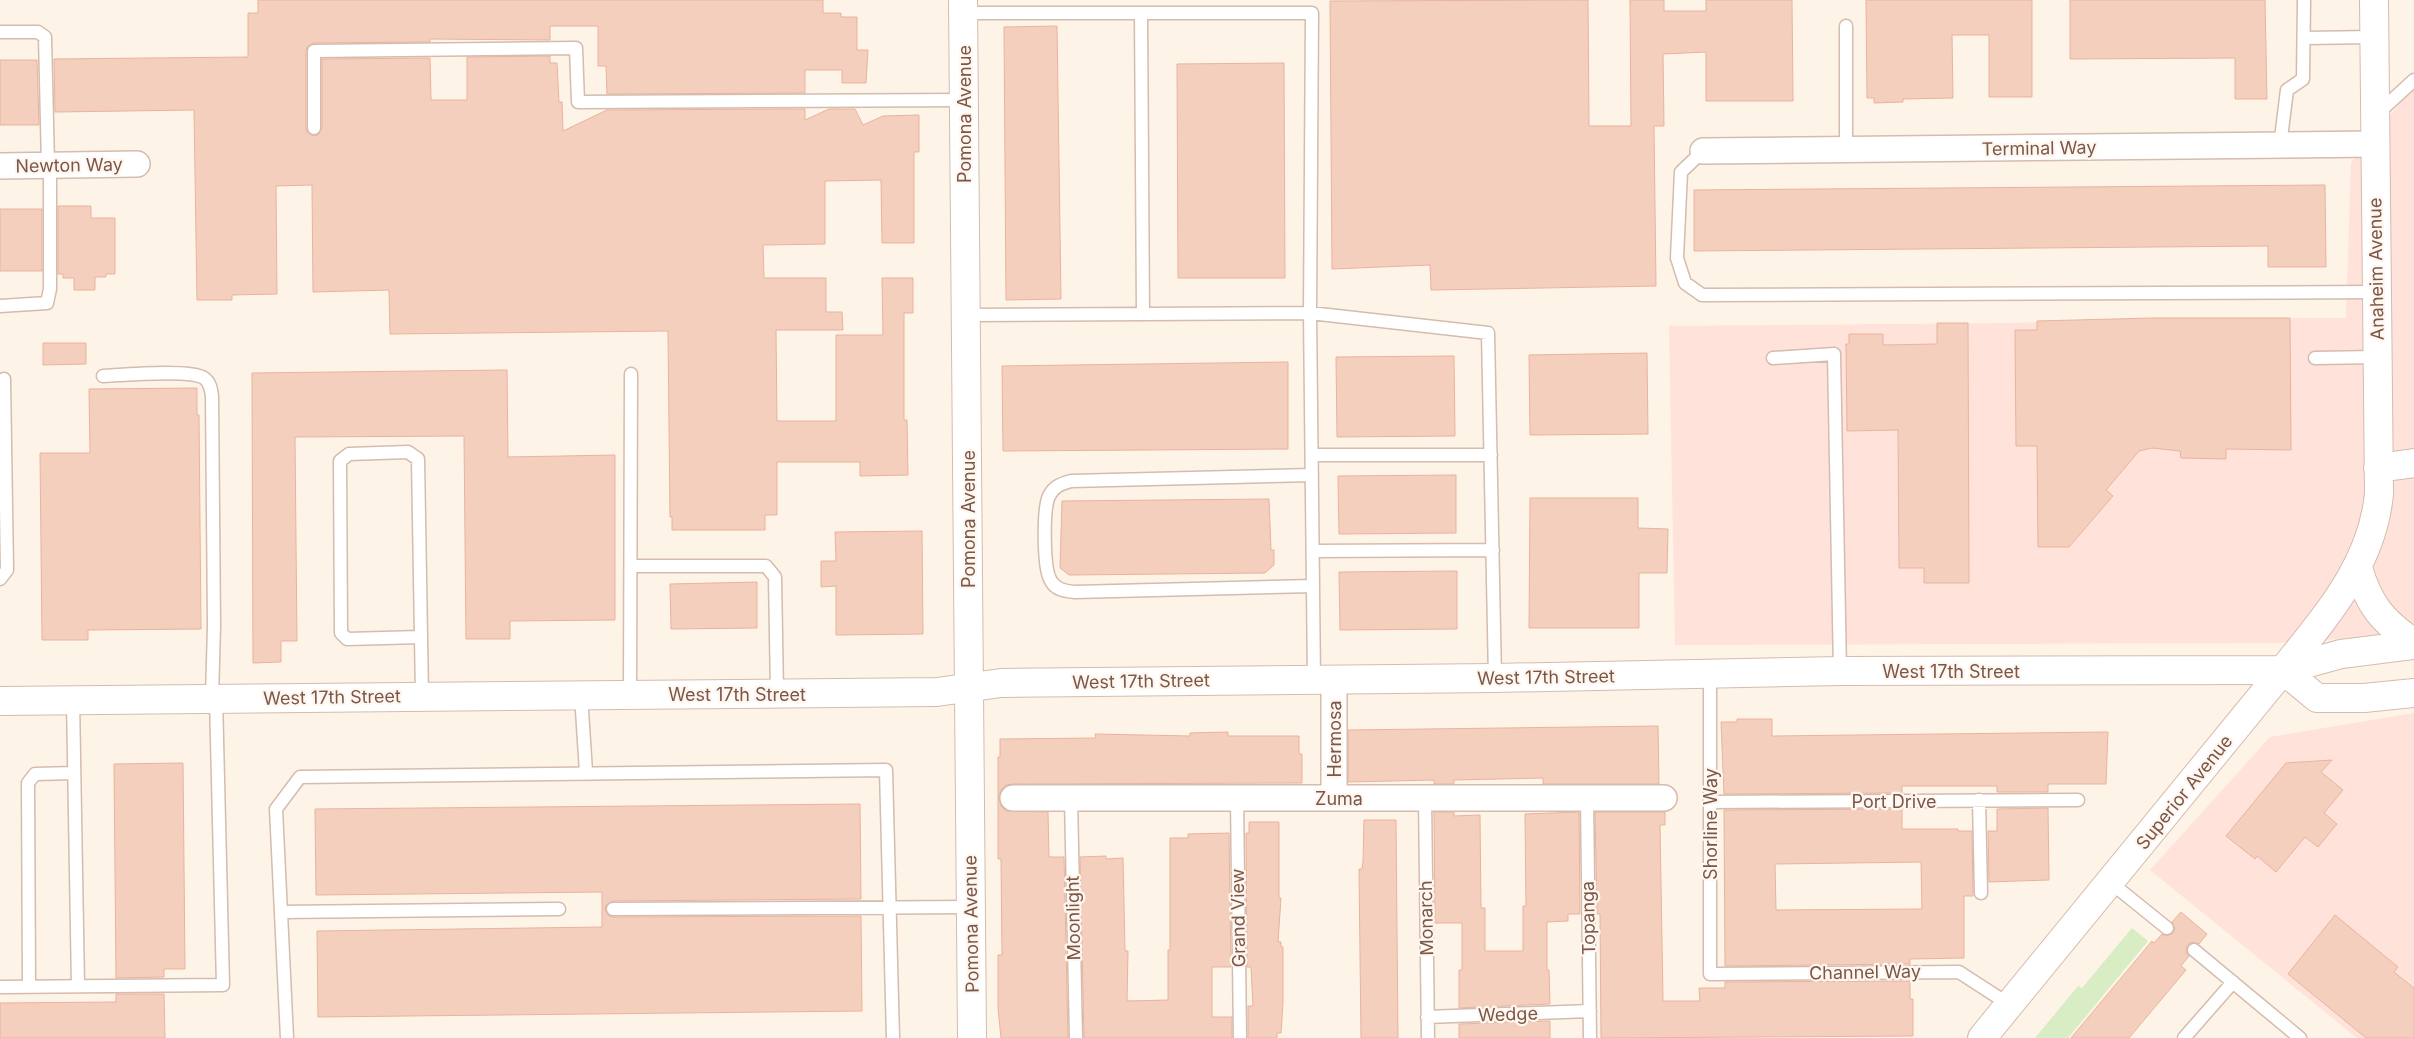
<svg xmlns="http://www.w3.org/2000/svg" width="2414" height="1038" font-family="Inter,sans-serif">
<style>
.commercial{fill:#ffe2da}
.green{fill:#d8edc4}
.building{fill:#f5cfbd;stroke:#e9b39c;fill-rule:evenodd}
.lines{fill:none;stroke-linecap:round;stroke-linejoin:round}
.service-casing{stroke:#d4bcae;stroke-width:15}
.minor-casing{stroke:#d4bcae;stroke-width:28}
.tertiary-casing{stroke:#d4bcae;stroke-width:30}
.secondary-casing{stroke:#d7bbab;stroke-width:30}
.service{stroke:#fff;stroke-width:12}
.minor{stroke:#fff;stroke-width:25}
.tertiary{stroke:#fff;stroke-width:28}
.secondary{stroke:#fff;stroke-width:28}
.labels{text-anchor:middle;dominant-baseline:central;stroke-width:4.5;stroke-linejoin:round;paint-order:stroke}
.street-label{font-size:18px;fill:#7a5749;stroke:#fff7ef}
</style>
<rect width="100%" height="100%" fill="#fef3e7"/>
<!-- commercial -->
<path class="commercial" d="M 2414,86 L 2414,634 L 2278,643 L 1675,645 L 1669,326 L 2011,323 L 2153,318 L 2346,318 L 2351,163 Z
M 2414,713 L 2414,1038 L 2357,1038 L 2150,870 L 2270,737 Z"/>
<!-- green -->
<path class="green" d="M 2132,928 L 2148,941 L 2068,1038 L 2035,1038 L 2078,986 L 2082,988 Z"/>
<!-- building -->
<path class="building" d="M 258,0 L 823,0 L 823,13 L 841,13 L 841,17 L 857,17 L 857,50 L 868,50 L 866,83 L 842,83 L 842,70 L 805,70 L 805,93 L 607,94 L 606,66 L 598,66 L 598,26 L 550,26 L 550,40 L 430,39 L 430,42 L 313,43 L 307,47 L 306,51 L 306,128 L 307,132 L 314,136 L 318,135 L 322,128 L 322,59 L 430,58 L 431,100 L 467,100 L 467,57 L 550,56 L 550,63 L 557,63 L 559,102 L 562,102 L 563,131 L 607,110 L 805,109 L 805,120 L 829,109 L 855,109 L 863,125 L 883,116 L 919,115 L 919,152 L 914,152 L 914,243 L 882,243 L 881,180 L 825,181 L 825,244 L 763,245 L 764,278 L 826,278 L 826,312 L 842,312 L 843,330 L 776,330 L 777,421 L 836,421 L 836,335 L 883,335 L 882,278 L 913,278 L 913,313 L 904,313 L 904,420 L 907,420 L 908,475 L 860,476 L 860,462 L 777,462 L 777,515 L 765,515 L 765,530 L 672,530 L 672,517 L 670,517 L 668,331 L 390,334 L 389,290 L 313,292 L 312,185 L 276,186 L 277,294 L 232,295 L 232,300 L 197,300 L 194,110 L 55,112 L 54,59 L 248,57 L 248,13 L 258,13 Z
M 1588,0 L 1589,126 L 1631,126 L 1630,0 L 1664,0 L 1664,11 L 1706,11 L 1706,0 L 1792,0 L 1793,101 L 1706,101 L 1706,52 L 1663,54 L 1664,126 L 1654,126 L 1656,286 L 1431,290 L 1430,265 L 1332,269 L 1330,1 Z
M 1866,0 L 2032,0 L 2032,97 L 1989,97 L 1989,35 L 1952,35 L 1953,98 L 1903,99 L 1903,102 L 1874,103 L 1874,98 L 1867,98 Z
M 2070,0 L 2265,0 L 2267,99 L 2235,99 L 2235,58 L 2070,59 Z
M 1057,26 L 1061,299 L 1006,300 L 1004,27 Z
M 0,60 L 37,60 L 39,125 L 0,125 Z
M 1284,63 L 1285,278 L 1178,278 L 1177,64 Z
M 2325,185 L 2326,267 L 2268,267 L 2268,246 L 1694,251 L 1694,190 Z
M 58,206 L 91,206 L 91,218 L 115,218 L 115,274 L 106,274 L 106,277 L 95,277 L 95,290 L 74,290 L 74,278 L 63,278 L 63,274 L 58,274 Z
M 0,209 L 42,209 L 42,271 L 0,271 Z
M 2153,318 L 2290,318 L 2291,450 L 2226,449 L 2226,459 L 2181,458 L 2180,451 L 2152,448 L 2139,451 L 2106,490 L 2113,496 L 2069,547 L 2038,547 L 2037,446 L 2016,446 L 2015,330 L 2037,330 L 2037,321 Z
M 1937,323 L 1968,323 L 1969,583 L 1924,583 L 1924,568 L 1899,568 L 1898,430 L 1847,431 L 1846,344 L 1849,344 L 1849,334 L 1883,334 L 1883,345 L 1937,344 Z
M 43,343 L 86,343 L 86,364 L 43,365 Z
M 1647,353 L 1648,434 L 1530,435 L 1529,355 Z
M 1454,356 L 1455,436 L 1337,437 L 1336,357 Z
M 1288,362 L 1288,449 L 1003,451 L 1002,366 Z
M 507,370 L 508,457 L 615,455 L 615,620 L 510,621 L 510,639 L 466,639 L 464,436 L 295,437 L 297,641 L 281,641 L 281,662 L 253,663 L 252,373 Z
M 197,388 L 197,415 L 199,415 L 201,629 L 88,630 L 88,640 L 42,640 L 40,453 L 90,453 L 89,389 Z
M 1456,475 L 1456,533 L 1339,534 L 1338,476 Z
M 1530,498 L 1638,498 L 1638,528 L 1668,529 L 1667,573 L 1639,573 L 1639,628 L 1529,628 Z
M 1269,499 L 1271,550 L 1274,550 L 1274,565 L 1265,573 L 1069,575 L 1060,568 L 1062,501 Z
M 922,531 L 923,634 L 836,635 L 836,586 L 821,587 L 821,561 L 836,561 L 835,532 Z
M 1457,571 L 1457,629 L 1340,630 L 1339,572 Z
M 757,582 L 757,628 L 671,629 L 670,584 Z
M 1737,719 L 1772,719 L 1772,736 L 2108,732 L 2106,784 L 2048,784 L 2048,792 L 1997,792 L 1997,786 L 1902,786 L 1902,793 L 1724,794 L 1721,722 L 1737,722 Z
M 1658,726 L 1659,784 L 1543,784 L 1543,778 L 1454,780 L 1454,784 L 1434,784 L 1434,780 L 1348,782 L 1348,730 Z
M 1228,732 L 1228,736 L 1299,736 L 1299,754 L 1302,754 L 1302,783 L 1013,784 L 1006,785 L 1001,790 L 999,798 L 1001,806 L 1006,811 L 1048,812 L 1049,857 L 1064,857 L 1068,1038 L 1001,1038 L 998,1008 L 998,955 L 1002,955 L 1001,859 L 998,859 L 998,757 L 1000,757 L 1000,739 L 1096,738 L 1095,734 L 1190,736 L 1190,733 Z
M 2332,760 L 2321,772 L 2343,790 L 2324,813 L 2337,824 L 2318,847 L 2305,837 L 2276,872 L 2257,856 L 2255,859 L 2226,836 L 2286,763 Z
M 183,763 L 185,969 L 164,969 L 164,977 L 116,978 L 114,764 Z
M 860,804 L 861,899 L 613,901 L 606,905 L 605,910 L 609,916 L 613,917 L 861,916 L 862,1011 L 318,1017 L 317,931 L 602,927 L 602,892 L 316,895 L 315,809 Z
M 2048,808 L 2049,880 L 1989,882 L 1988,831 L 1997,831 L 1997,809 Z
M 1902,809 L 1902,829 L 1958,829 L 1958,831 L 1972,831 L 1973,896 L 1964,896 L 1964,958 L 1910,959 L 1910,964 L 1725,966 L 1724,810 ZM 1921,862 L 1922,909 L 1776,910 L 1775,864 Z
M 1434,812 L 1454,812 L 1454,816 L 1480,815 L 1481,908 L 1485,908 L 1485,951 L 1523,951 L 1523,906 L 1526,906 L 1525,814 L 1579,812 L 1580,914 L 1568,914 L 1568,921 L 1547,922 L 1547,970 L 1549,970 L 1550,1004 L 1459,1008 L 1459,970 L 1462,970 L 1462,923 L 1435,923 Z
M 1595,812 L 1665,812 L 1665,825 L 1660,825 L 1663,1001 L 1700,1001 L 1699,988 L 1725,988 L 1725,982 L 1910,981 L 1910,999 L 1913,999 L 1913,1036 L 1601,1038 L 1600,914 L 1597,914 Z
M 1364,820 L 1396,820 L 1398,1038 L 1361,1038 L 1359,869 L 1362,869 L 1363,862 Z
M 1249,822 L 1279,822 L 1279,898 L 1281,898 L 1278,942 L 1281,942 L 1281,947 L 1283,947 L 1283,1003 L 1281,1033 L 1277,1033 L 1277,1038 L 1248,1038 L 1248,1006 L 1253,1006 L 1251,967 L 1247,967 L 1246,833 L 1249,833 Z
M 1229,833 L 1231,967 L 1212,967 L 1212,1017 L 1232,1017 L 1232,1038 L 1084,1038 L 1080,857 L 1106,856 L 1106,859 L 1123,858 L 1125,951 L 1128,951 L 1127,1001 L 1168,1000 L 1168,950 L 1170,950 L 1170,838 L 1188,838 L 1188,834 Z
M 2181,912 L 2207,934 L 2199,944 L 2192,942 L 2187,945 L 2186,952 L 2189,956 L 2181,966 L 2186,970 L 2129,1038 L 2071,1038 L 2152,941 L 2154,943 L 2162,934 L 2166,936 L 2173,933 L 2175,929 L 2172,922 Z
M 2335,915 L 2398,967 L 2394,972 L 2414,988 L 2414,1038 L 2366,1038 L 2288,974 Z
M 116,994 L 164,994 L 165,1038 L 0,1038 L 0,1003 L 116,1002 Z
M 1550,1021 L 1550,1038 L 1459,1038 L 1459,1024 Z"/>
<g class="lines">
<!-- service casing -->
<g class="service-casing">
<path id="service" d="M 963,13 L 1312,13 L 1310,313 L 1488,333 L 1495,678
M 1141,13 L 1143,314
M 1846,26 L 1846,149
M 0,32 L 38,32 L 45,37 L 48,165
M 2304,38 L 2374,37
M 2377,114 L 2414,80
M 314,128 L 314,51 L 576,48 L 578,102 L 964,100
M 2280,146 L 2287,90 L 2303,79 L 2304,0
M 1703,151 L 1681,172 L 1677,258 L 1685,283 L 1702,295 L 2377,292
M 0,306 L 47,303 L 50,289 L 50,165
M 966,315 L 1310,313 L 1314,680
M 1773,358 L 1834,354 L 1840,671
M 2315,358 L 2377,357
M 103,376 C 123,375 190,369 204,378 C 210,382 211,389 212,396 L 214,626 L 212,698
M 1312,455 L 1491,455
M 1312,475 L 1071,481 C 1061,484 1054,486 1049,496 C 1043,509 1043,569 1051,581 C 1056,590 1065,591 1075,592 L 1313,586
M 1313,551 L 1493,550
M 632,566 L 766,566 L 775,577 L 777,693
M 0,579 L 7,570 L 4,379
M 421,637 L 347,639 L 341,633 L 340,461 L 349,454 L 408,452 L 418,459 L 422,696
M 1710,674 L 1710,974 L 1959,972 L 2010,1005
M 581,695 L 586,772
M 630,695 L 631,374
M 73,700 L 78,986
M 1071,798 L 1076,1038
M 1237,798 L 1240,1038
M 1425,798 L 1428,1038
M 1587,798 L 1590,1038
M 1979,800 L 1981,893
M 1710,802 L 2078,800
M 2110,882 L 2167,928
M 613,909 L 971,907
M 281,912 L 559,909
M 2194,950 L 2300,1038
M 0,987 L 223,985 L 216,698
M 29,987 L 28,783 L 35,774 L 74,773
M 1427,1017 L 1590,1011
M 287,1038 L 276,809 L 300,777 L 886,770 L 893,1038
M 2184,1038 L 2233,982"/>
</g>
<!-- minor casing -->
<g class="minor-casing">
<path id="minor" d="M 1703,151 L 2375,144
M 0,166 L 137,164
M 1334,680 L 1334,798
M 1013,798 L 1664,798"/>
</g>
<!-- tertiary casing -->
<g class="tertiary-casing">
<path id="tertiary" d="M 963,0 L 972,1038
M 2378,468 L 2414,463
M 0,701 L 937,692 L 1001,683 L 1495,678 L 1840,671 L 2283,670 C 2326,616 2373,564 2379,493 L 2374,0"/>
</g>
<!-- secondary casing -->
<g class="secondary-casing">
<path id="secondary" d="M 2358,568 C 2369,605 2382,621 2414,643
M 2283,670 L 2317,698 L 2364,698 L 2414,693
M 2283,670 L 2341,654 L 2414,645
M 1982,1038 L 2283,670"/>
</g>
<!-- service -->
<use href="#service" class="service"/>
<!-- minor -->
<use href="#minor" class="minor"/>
<!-- tertiary -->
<use href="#tertiary" class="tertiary"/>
<!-- secondary -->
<use href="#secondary" class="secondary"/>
</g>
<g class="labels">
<!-- street labels -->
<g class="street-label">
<text transform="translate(964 114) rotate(-90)">Pomona Avenue</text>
<text transform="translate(2039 148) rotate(-1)">Terminal Way</text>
<text transform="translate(69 165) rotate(-1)">Newton Way</text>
<text transform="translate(2376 269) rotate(-91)">Anaheim Avenue</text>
<text transform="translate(968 519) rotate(-90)">Pomona Avenue</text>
<text x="1951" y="671">West 17th Street</text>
<text transform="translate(1546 677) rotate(-1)">West 17th Street</text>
<text transform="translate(1141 681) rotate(-1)">West 17th Street</text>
<text x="737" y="694">West 17th Street</text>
<text transform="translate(332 697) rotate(-1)">West 17th Street</text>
<text transform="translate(1334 739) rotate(-90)">Hermosa</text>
<text transform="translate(2184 792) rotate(-51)">Superior Avenue</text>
<text x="1339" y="798">Zuma</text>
<text x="1894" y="801">Port Drive</text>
<text transform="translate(1710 824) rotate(-90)">Shorline Way</text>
<text transform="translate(1073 918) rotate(-91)">Moonlight</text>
<text transform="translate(1238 918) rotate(-91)">Grand View</text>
<text transform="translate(1426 918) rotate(-91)">Monarch</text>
<text transform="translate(1588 918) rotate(-91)">Topanga</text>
<text transform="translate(971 924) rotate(-91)">Pomona Avenue</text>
<text transform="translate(1865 972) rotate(-1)">Channel Way</text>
<text transform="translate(1508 1014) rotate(-2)">Wedge</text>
</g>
</g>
</svg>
